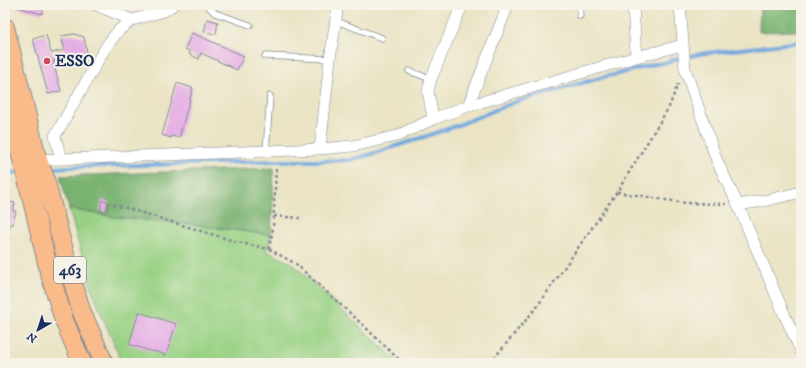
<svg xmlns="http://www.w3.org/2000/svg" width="806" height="368" font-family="'IM FELL DW Pica',serif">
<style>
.green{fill:#98d183;stroke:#5a8070}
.forest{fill:#7ab371;stroke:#4a7168}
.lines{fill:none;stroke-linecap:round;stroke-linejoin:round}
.stream{stroke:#70a7de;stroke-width:4}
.building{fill:#e4ace5}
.service-casing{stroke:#828a92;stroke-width:7}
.minor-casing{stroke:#828a92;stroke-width:12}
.trunk-casing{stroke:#828a92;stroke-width:20}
.path{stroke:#828a92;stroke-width:2.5;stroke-dasharray:3 3;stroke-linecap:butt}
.service{stroke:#fff;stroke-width:5.5}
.minor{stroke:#fff;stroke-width:11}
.trunk{stroke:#fabb8b;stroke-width:18}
.poi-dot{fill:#d1495b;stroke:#f7f3e8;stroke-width:1.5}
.labels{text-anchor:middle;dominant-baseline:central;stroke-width:4;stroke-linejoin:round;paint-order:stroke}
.shield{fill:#f7f3e8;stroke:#5d6a87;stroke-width:1}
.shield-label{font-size:15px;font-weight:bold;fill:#1b2f5e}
.poi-label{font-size:16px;font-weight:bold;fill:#1b2f5e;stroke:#f7f3e8;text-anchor:start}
</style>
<rect width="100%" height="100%" fill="#f7f3e8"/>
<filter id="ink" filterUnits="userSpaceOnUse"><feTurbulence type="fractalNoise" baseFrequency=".025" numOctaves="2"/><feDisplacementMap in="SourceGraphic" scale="8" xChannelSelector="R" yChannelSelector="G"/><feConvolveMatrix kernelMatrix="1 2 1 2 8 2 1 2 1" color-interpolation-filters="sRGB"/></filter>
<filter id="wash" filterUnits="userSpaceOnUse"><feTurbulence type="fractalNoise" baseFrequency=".012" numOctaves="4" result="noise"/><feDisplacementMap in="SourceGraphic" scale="16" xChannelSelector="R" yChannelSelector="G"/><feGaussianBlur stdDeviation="0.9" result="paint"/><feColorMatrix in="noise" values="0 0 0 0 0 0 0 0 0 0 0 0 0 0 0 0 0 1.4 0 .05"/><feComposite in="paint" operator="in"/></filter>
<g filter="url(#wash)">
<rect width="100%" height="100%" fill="#eae4c5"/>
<!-- green -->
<path class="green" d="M 69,209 L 115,217 L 197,225 L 271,235 L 266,252 L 273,254 L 293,264 L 399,363 L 122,363 L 101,313 L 91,287 Z"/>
<!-- forest -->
<path class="forest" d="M 760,5 L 801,5 L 801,31 L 759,32 Z
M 274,168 L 271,235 L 197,225 L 115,217 L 69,209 L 60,176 Z"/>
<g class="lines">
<!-- stream -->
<path class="stream" d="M 46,169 L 67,167 L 181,164 L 273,161 L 316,161 L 349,160 L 372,154 L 427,136 L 456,126 L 515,102 L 607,76 L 614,75 L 655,64 L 671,62 L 671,60 L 706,53 L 801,42
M 5,174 L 21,172"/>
</g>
<g id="blocks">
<!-- building -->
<path class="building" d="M 16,5 L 45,5 L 42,14 L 17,7 Z
M 207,19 L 218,22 L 216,34 L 204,32 Z
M 192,33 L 244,56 L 237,70 L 201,53 L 199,59 L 189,54 L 190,51 L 185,49 Z
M 74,34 L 84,37 L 87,53 L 80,62 L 69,65 L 67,58 L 53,61 L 61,91 L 48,94 L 33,39 L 46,35 L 51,53 L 65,50 L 61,36 Z
M 177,83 L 193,88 L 179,138 L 172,136 L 171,138 L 162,135 Z
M 102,200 L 109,202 L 106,212 L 100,211 Z
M 5,201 L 15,203 L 13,211 L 16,211 L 13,224 L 10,224 L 9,230 L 5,229 Z
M 5,234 L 10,235 L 6,253 L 5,253 Z
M 139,312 L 176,324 L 166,355 L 154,351 L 153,352 L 129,344 Z"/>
</g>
</g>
<g filter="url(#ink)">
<use href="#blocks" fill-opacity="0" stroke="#828a92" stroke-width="1"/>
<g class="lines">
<!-- service casing -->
<g class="service-casing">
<path id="service" d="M 207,5 L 215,13 L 250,25
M 579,5 L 580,16
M 336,21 L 382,38
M 265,56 L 330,59
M 409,71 L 431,79
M 266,151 L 270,96"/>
</g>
<!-- minor casing -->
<g class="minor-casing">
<path id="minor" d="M 96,5 L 132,20
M 633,5 L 636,57
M 680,5 L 685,69 L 717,161 L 738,205 L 785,316 L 801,351
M 468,106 L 508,5
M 433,119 L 428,90 L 431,79 L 462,5
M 320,149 L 330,59 L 338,5
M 61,159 L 55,136 L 107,45 L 119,30 L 132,20 L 164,11 L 173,5
M 37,160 L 320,149 L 353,146 L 397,136 L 433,119 L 468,106 L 636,57 L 683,45
M 738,205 L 768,200 L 801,192"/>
</g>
<!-- trunk casing -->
<g class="trunk-casing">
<path id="trunk" d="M 5,27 L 38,161 L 44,175 L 68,265 L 81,310 L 104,363
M 5,93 L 26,175 L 49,271 L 64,320 L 82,363"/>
</g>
<!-- path -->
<path class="path" d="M 617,192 L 685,203 L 726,204
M 113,204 L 237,242 L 269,249 L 273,228 L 276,169
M 274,216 L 300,218
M 269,249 L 296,264 L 364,326 L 392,353 L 403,363
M 490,363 L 536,308 L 617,192 L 669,107 L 678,84"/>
<!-- service -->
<use href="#service" class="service"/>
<!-- minor -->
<use href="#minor" class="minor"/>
<!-- trunk -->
<use href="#trunk" class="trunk"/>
</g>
</g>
<!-- markers -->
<circle class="poi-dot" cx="47" cy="61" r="4"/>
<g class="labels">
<!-- shield labels -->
<rect class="shield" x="54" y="257" width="32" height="26" rx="3"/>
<g class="shield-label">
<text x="70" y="270">463</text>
</g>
<!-- poi labels -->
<g class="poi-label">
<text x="55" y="61">ESSO</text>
</g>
</g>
<!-- margin -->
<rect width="806" height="368" fill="none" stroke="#f7f3e8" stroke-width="20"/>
<!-- north arrow -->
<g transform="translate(38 330) rotate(219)" stroke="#f7f3e8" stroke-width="3" paint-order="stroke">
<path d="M0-3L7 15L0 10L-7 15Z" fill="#1b2f5e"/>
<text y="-6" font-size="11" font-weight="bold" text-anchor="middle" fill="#1b2f5e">N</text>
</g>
</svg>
